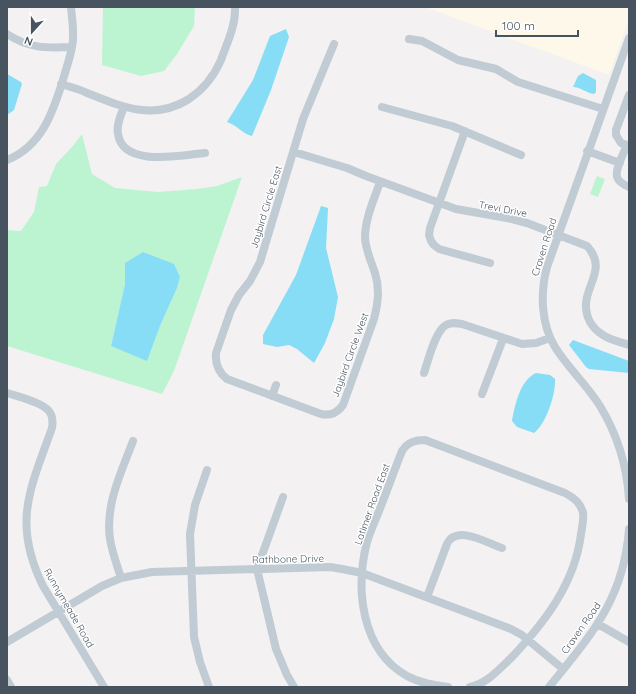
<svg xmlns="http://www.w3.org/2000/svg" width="636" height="694" font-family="Quicksand,sans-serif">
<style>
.commercial{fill:#fef8ea}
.green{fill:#bcf4d2;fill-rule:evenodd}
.water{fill:#86ddf5}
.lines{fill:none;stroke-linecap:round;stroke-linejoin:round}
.minor{stroke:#c0cbd4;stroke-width:8}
.labels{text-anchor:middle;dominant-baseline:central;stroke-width:3;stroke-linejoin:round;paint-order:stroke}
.street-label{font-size:10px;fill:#475460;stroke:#fff}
</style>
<rect width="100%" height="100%" fill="#f3f1f1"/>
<!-- commercial -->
<path class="commercial" d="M 425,7 L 629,7 L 629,19 L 609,75 Z"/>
<!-- green -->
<path class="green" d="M 103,7 L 195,7 L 194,26 L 177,54 L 164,71 L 141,76 L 102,65 Z
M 82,134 L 92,174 L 115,188 L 158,192 L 197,189 L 217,186 L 242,177 L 174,371 L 162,394 L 7,346 L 7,230 L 21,231 L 34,212 L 39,187 L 47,186 L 56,164 L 73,146 ZM 125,263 L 180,277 L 177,288 L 160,326 L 147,360 L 111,346 L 125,284 Z
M 597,176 L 605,179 L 598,197 L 590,194 Z"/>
<!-- water -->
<path class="water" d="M 286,29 L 289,37 L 271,90 L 252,136 C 243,134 237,125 227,122 L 253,80 L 270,36 Z
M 583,73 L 596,80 L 596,92 L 594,94 C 586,93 581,87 573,87 L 578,76 Z
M 7,74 L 21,82 L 22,84 L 14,110 L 7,115 Z
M 321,206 L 328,208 L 326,248 L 338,297 L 334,319 L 325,343 L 314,363 L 297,349 L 289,345 L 277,347 L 263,344 L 263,335 L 296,275 Z
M 143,252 L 174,264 L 180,277 L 177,288 L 160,326 L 147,361 L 111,346 L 125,284 L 125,263 Z
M 573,340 L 629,361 L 629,373 L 589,369 L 586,367 L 569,345 Z
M 536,373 L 550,375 L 555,379 C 556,394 546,424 534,433 L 517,427 L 512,421 C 515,405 520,380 536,373 Z"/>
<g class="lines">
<!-- minor -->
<path class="minor" d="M 7,34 C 30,49 46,48 72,47
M 629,38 L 547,267 C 540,293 541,324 555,347 C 568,368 587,385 600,406 C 617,434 627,466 629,499
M 409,39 L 422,41 L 458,60 L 496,69 L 518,82 L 603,109
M 334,44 L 303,119 L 260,262 L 250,281 L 239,295 L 231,310 L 216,353 C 215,364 218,372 227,379 L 321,414 C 331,416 337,413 343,405 L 374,319 C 378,303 380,289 375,273 C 371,261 366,251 365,238 C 365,218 374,200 380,182
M 61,84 C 70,87 79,89 87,93 C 122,107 154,121 189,99 C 204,89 214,76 221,60 C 227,43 236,25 235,7
M 629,95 L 616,130 L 616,135 L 621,143 L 629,146
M 124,107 C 121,115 116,125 118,134 C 123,168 182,155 205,153
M 382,107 L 452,126 L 521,155
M 465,131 L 430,228 L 429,235 L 431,241 L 434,245 L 439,249 L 490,263
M 627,145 C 624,153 613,172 618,179 C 620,183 625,185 629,187
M 587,151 L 620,163
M 294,152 L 347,168 L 366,176 L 456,209 L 507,218 L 527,223 L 587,246 C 612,273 574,291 590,322 C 593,327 598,332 603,335 C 610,340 621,342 629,345
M 7,160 C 42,146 53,112 63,80 C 66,69 70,58 72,47 C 75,34 72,20 71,7
M 424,373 C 428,361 435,331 446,325 C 451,322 456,323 462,324 L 522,344 L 536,343 L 550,338
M 7,393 C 17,396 41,402 48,410 C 53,415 53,422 52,428 C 30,489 12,523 43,586 L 104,687
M 482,394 L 503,339
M 272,396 L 276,385
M 207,470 L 195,505 L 190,534 L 194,637 L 200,662 L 209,687
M 283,497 L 257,569 L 276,649 L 287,675 L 294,687
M 121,578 C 117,565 112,552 110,539 C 105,505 121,473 133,441
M 427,597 L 447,544 C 456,524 487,543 502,548
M 598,624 L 629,642
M 7,642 L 102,586 L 121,578 L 152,572 L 330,567 L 342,569 L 362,573 L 511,629 L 522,635 L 563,669
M 7,680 L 11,687
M 448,687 C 434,685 420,683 407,676 C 361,650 355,589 367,542 C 370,532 375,521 379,511 C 387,491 394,471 402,451 C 408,442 415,440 425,440 L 565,493 C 573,497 581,503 583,513 C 584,519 582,527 581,534 C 575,583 545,622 512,657 C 499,669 488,683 470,687
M 549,687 C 591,635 624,599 629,529"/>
</g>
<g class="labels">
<!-- street labels -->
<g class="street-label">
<text transform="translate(266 207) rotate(-73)">Jaybird Circle East</text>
<text transform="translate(503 209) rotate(11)">Trevi Drive</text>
<text transform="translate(544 247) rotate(-72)">Craven Road</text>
<text transform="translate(350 355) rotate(-70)">Jaybird Circle West</text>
<text transform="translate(372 504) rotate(-70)">Latimer Road East</text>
<text transform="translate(288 559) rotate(-1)">Rathbone Drive</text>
<text transform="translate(69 608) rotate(60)">Runnymeade Road</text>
<text transform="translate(581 628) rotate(-55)">Craven Road</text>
</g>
</g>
<!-- border -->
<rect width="636" height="694" fill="none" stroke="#475460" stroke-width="16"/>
<!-- north arrow -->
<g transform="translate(32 32) rotate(201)" stroke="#ffffff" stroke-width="3" paint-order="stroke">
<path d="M0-3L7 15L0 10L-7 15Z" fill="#475460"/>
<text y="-6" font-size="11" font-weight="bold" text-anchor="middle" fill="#475460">N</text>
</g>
<!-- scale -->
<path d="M496 30v6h82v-6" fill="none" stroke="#475460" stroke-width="2"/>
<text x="502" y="30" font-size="12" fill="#475460" stroke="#ffffff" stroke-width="3" paint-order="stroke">100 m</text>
</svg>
